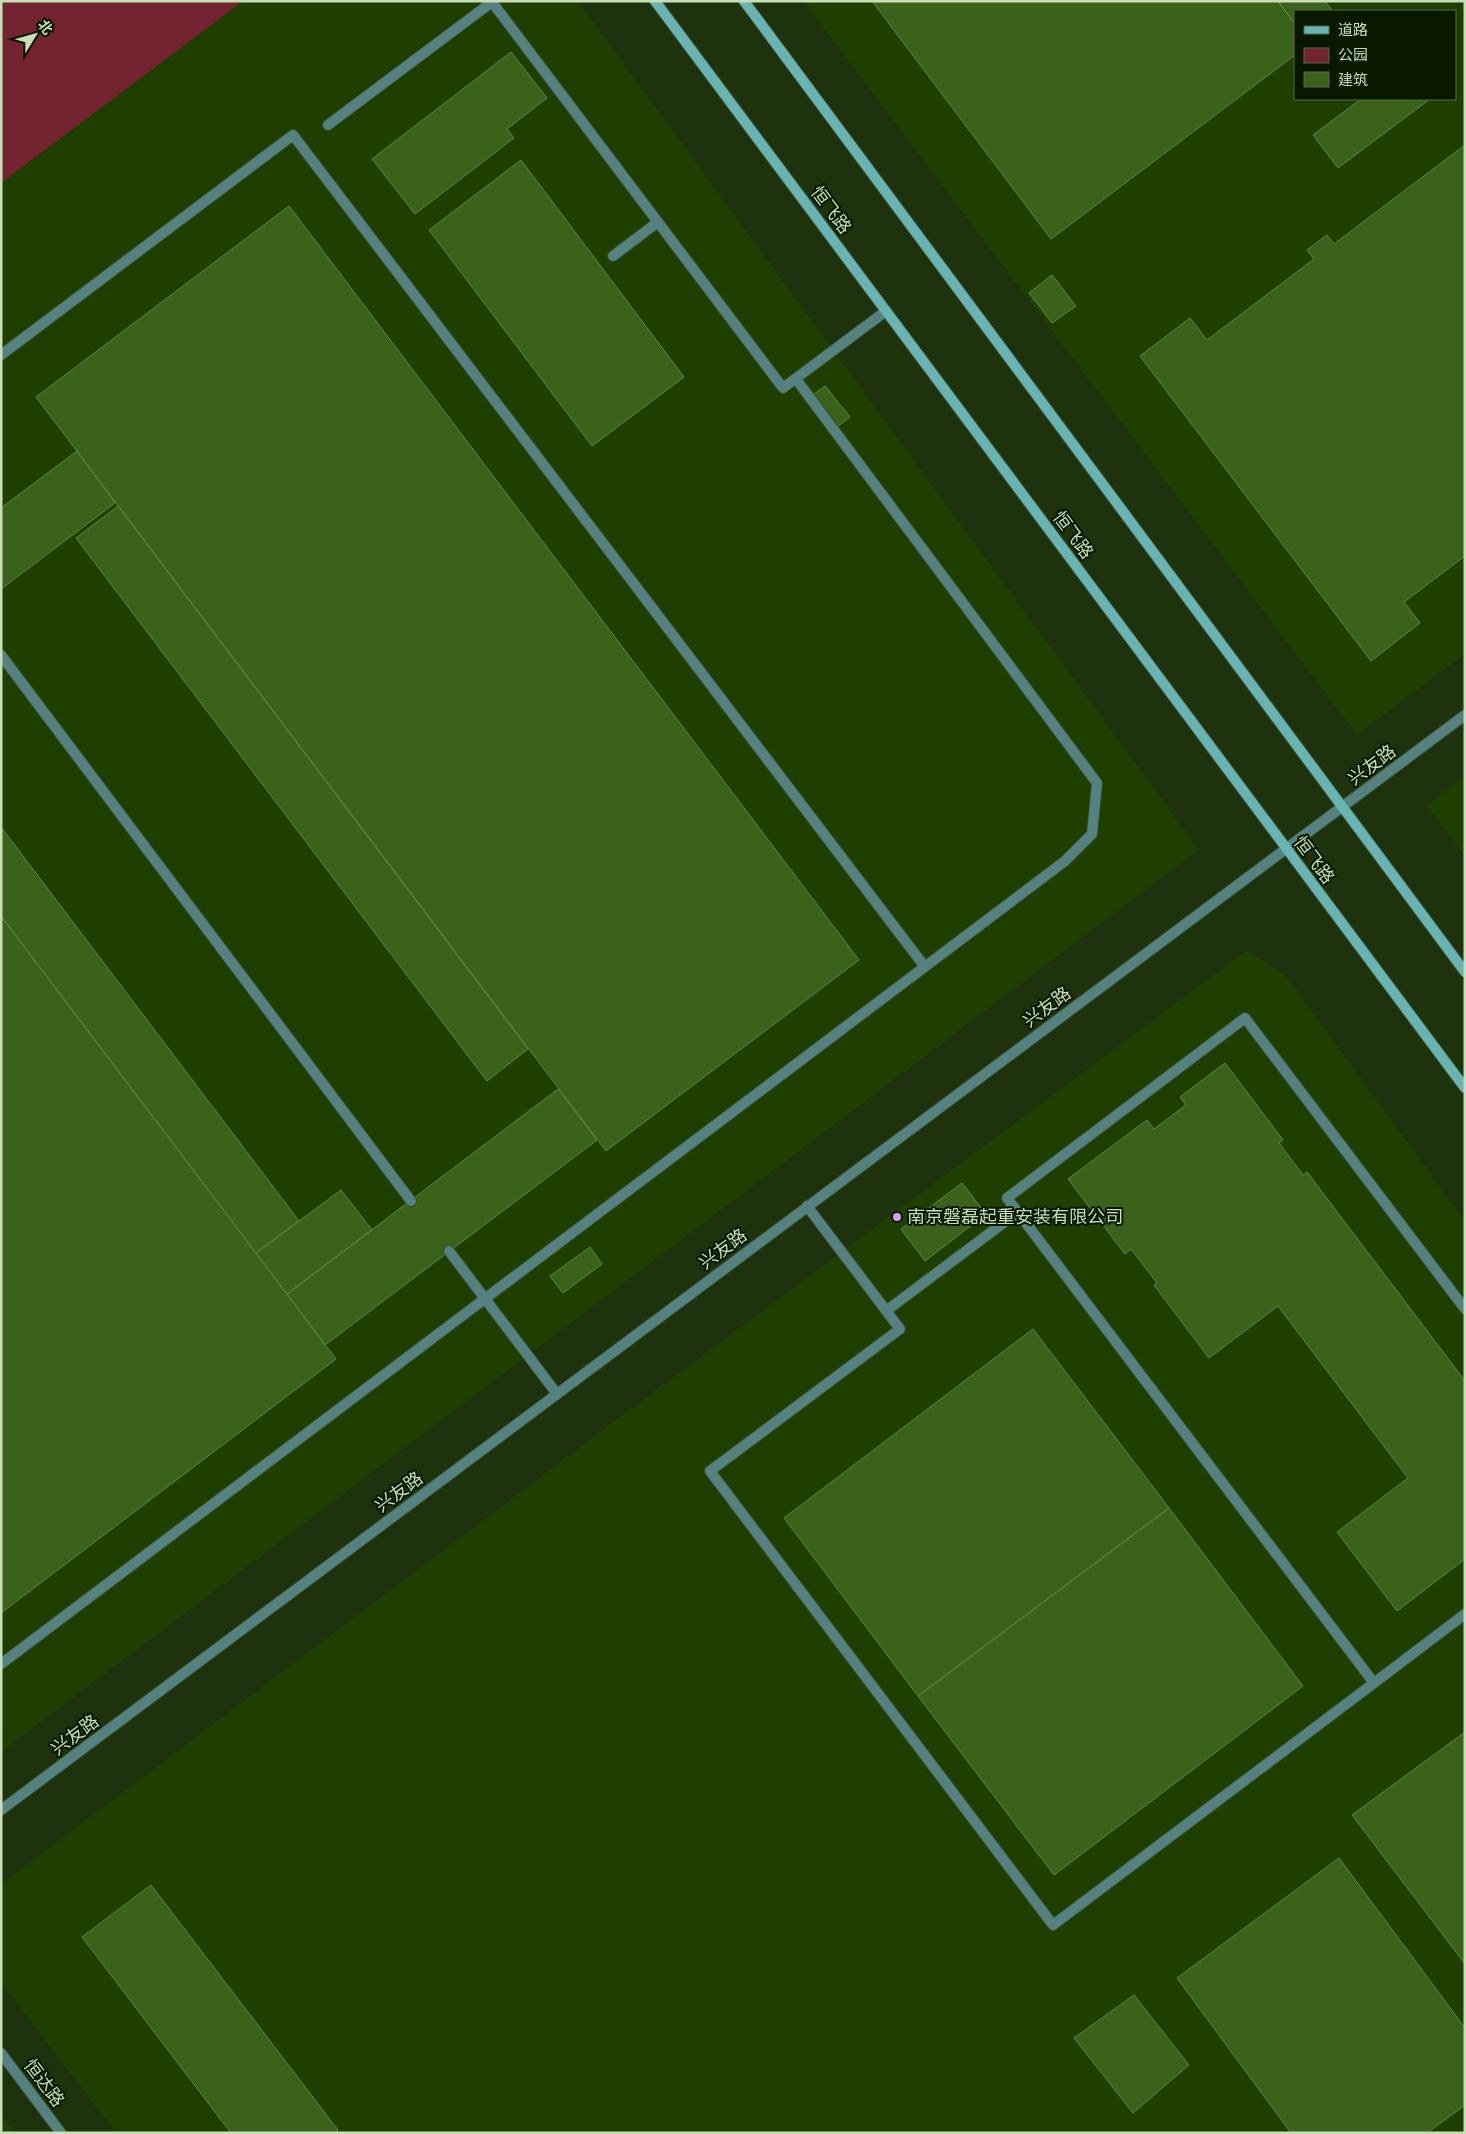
<svg xmlns="http://www.w3.org/2000/svg" width="1466" height="2134" font-family="Montserrat,'Noto Sans SC',sans-serif">
<style>
.built{fill:#1e3f00;fill-rule:evenodd}
.green{fill:#742331}
.building{fill:#3a621a;stroke:#5d8640}
.lines{fill:none;stroke-linecap:round;stroke-linejoin:round}
.service-casing{stroke:#384e29;stroke-width:12}
.minor-casing{stroke:#384e29;stroke-width:12}
.tertiary-casing{stroke:#384e29;stroke-width:12}
.secondary-casing{stroke:#384e29;stroke-width:12}
.service{stroke:#558281;stroke-width:10}
.minor{stroke:#558281;stroke-width:10}
.tertiary{stroke:#558281;stroke-width:10}
.secondary{stroke:#69b3b2;stroke-width:10}
.poi-dot{fill:#d89af8;stroke:#091900;stroke-width:2}
.labels{text-anchor:middle;dominant-baseline:central;stroke-width:4;stroke-linejoin:round;paint-order:stroke}
.street-label{font-size:18px;fill:#c7deb9;stroke:#091900}
.poi-label{font-size:18px;fill:#c7deb9;stroke:#091900;text-anchor:start}
</style>
<rect width="100%" height="100%" fill="#1d320d"/>
<!-- built -->
<path class="built" d="M 1,1 L 578,1 L 1199,850 L 1,1752 Z
M 803,1 L 1465,1 L 1465,654 L 1357,735 ZM 1295,11 L 1455,11 L 1455,99 L 1295,99 Z
M 1465,776 L 1465,857 L 1426,805 Z
M 1247,950 L 1287,977 L 1465,1221 L 1465,2133 L 116,2133 L 1,1983 L 1,1884 L 609,1425 Z
M 1,2114 L 15,2133 L 1,2133 Z"/>
<!-- green -->
<path class="green" d="M 1,1 L 243,1 L 1,183 Z"/>
<!-- building -->
<path class="building" d="M 872,1 L 1278,1 L 1295,24 L 1295,55 L 1051,239 Z
M 1278,1 L 1325,1 L 1333,11 L 1295,11 L 1295,24 Z
M 511,52 L 547,98 L 507,129 L 514,138 L 415,214 L 372,159 Z
M 1361,99 L 1430,99 L 1338,168 L 1313,135 Z
M 1465,145 L 1465,556 L 1404,602 L 1420,623 L 1371,661 L 1140,356 L 1190,318 L 1207,340 L 1314,259 L 1307,250 L 1327,235 L 1334,244 Z
M 521,160 L 684,377 L 592,446 L 429,230 Z
M 289,206 L 859,960 L 606,1151 L 36,397 Z
M 1052,275 L 1076,306 L 1052,323 L 1029,293 Z
M 825,386 L 850,417 L 837,427 L 813,395 Z
M 77,451 L 115,503 L 1,589 L 1,508 Z
M 118,506 L 528,1049 L 487,1081 L 76,538 Z
M 1,827 L 299,1221 L 256,1253 L 1,916 Z
M 1,916 L 336,1359 L 1,1613 Z
M 1225,1063 L 1283,1140 L 1279,1143 L 1303,1175 L 1307,1172 L 1465,1381 L 1465,1559 L 1397,1611 L 1337,1532 L 1408,1478 L 1278,1306 L 1209,1358 L 1154,1285 L 1157,1283 L 1131,1249 L 1125,1254 L 1068,1179 L 1147,1120 L 1154,1129 L 1186,1105 L 1180,1097 Z
M 558,1089 L 597,1140 L 325,1345 L 287,1294 Z
M 962,1183 L 986,1214 L 925,1261 L 901,1229 Z
M 341,1190 L 372,1230 L 287,1294 L 256,1253 Z
M 590,1247 L 602,1264 L 563,1293 L 550,1276 Z
M 1033,1329 L 1169,1508 L 918,1696 L 784,1518 Z
M 1169,1508 L 1303,1686 L 1054,1875 L 918,1696 Z
M 1465,1732 L 1465,1964 L 1352,1815 Z
M 1339,1858 L 1465,2028 L 1465,2105 L 1427,2133 L 1291,2133 L 1177,1978 Z
M 151,1885 L 338,2130 L 335,2133 L 231,2133 L 82,1937 Z
M 1134,1995 L 1189,2065 L 1133,2113 L 1074,2038 Z"/>
<g class="lines">
<!-- service casing -->
<g class="service-casing">
<path id="service" d="M 328,125 L 492,2 L 783,388 L 886,311
M 613,256 L 658,222
M 1,355 L 293,135 L 925,967
M 1,655 L 411,1201
M 807,1206 L 900,1329 L 710,1471 L 1053,1925 L 1374,1683
M 449,1251 L 557,1394
M 1465,1309 L 1245,1018 L 1007,1198 L 1374,1683 L 1465,1614
M 886,1311 L 1018,1212
M 1,1664 L 1065,861 L 1092,834 L 1097,783 L 796,379"/>
</g>
<!-- minor casing -->
<g class="minor-casing">
<path id="minor" d="M 1,2053 L 61,2133"/>
</g>
<!-- tertiary casing -->
<g class="tertiary-casing">
<path id="tertiary" d="M 1,1810 L 1465,715"/>
</g>
<!-- secondary casing -->
<g class="secondary-casing">
<path id="secondary" d="M 655,1 L 1465,1088
M 744,1 L 1465,972"/>
</g>
<!-- service -->
<use href="#service" class="service"/>
<!-- minor -->
<use href="#minor" class="minor"/>
<!-- tertiary -->
<use href="#tertiary" class="tertiary"/>
<!-- secondary -->
<use href="#secondary" class="secondary"/>
</g>
<!-- markers -->
<circle class="poi-dot" cx="897" cy="1217" r="5"/>
<g class="labels">
<!-- street labels -->
<g class="street-label">
<text transform="translate(831 210) rotate(53)">恒飞路</text>
<text transform="translate(1073 535) rotate(53)">恒飞路</text>
<text transform="translate(1372 765) rotate(-37)">兴友路</text>
<text transform="translate(1314 860) rotate(53)">恒飞路</text>
<text transform="translate(1047 1007) rotate(-37)">兴友路</text>
<text transform="translate(723 1249) rotate(-37)">兴友路</text>
<text transform="translate(399 1492) rotate(-37)">兴友路</text>
<text transform="translate(75 1735) rotate(-37)">兴友路</text>
<text transform="translate(44 2083) rotate(53)">恒达路</text>
</g>
<!-- poi labels -->
<g class="poi-label">
<text x="907" y="1217">南京磐磊起重安装有限公司</text>
</g>
</g>
<!-- border -->
<rect width="1466" height="2134" fill="none" stroke="#c7deb9" stroke-width="5"/>
<!-- legend -->
<rect x="1294" y="10" width="162" height="90" fill="#091900" stroke="#55684a"/>
<rect x="1304" y="26" width="25" height="8" fill="#69b3b2" stroke="#55684a"/>
<text x="1338" y="35" font-size="15" fill="#c7deb9">道路</text>
<rect x="1304" y="48" width="25" height="15" fill="#742331" stroke="#55684a"/>
<text x="1338" y="60" font-size="15" fill="#c7deb9">公园</text>
<rect x="1304" y="72" width="25" height="15" fill="#3a621a" stroke="#55684a"/>
<text x="1338" y="85" font-size="15" fill="#c7deb9">建筑</text>
<!-- north arrow -->
<g transform="translate(35 35) rotate(53)" stroke="#091900" stroke-width="4" paint-order="stroke">
<path d="M0-4L9 19L0 12L-9 19Z" fill="#c7deb9"/>
<text y="-8" font-size="14" font-weight="bold" text-anchor="middle" fill="#c7deb9">北</text>
</g>
</svg>
